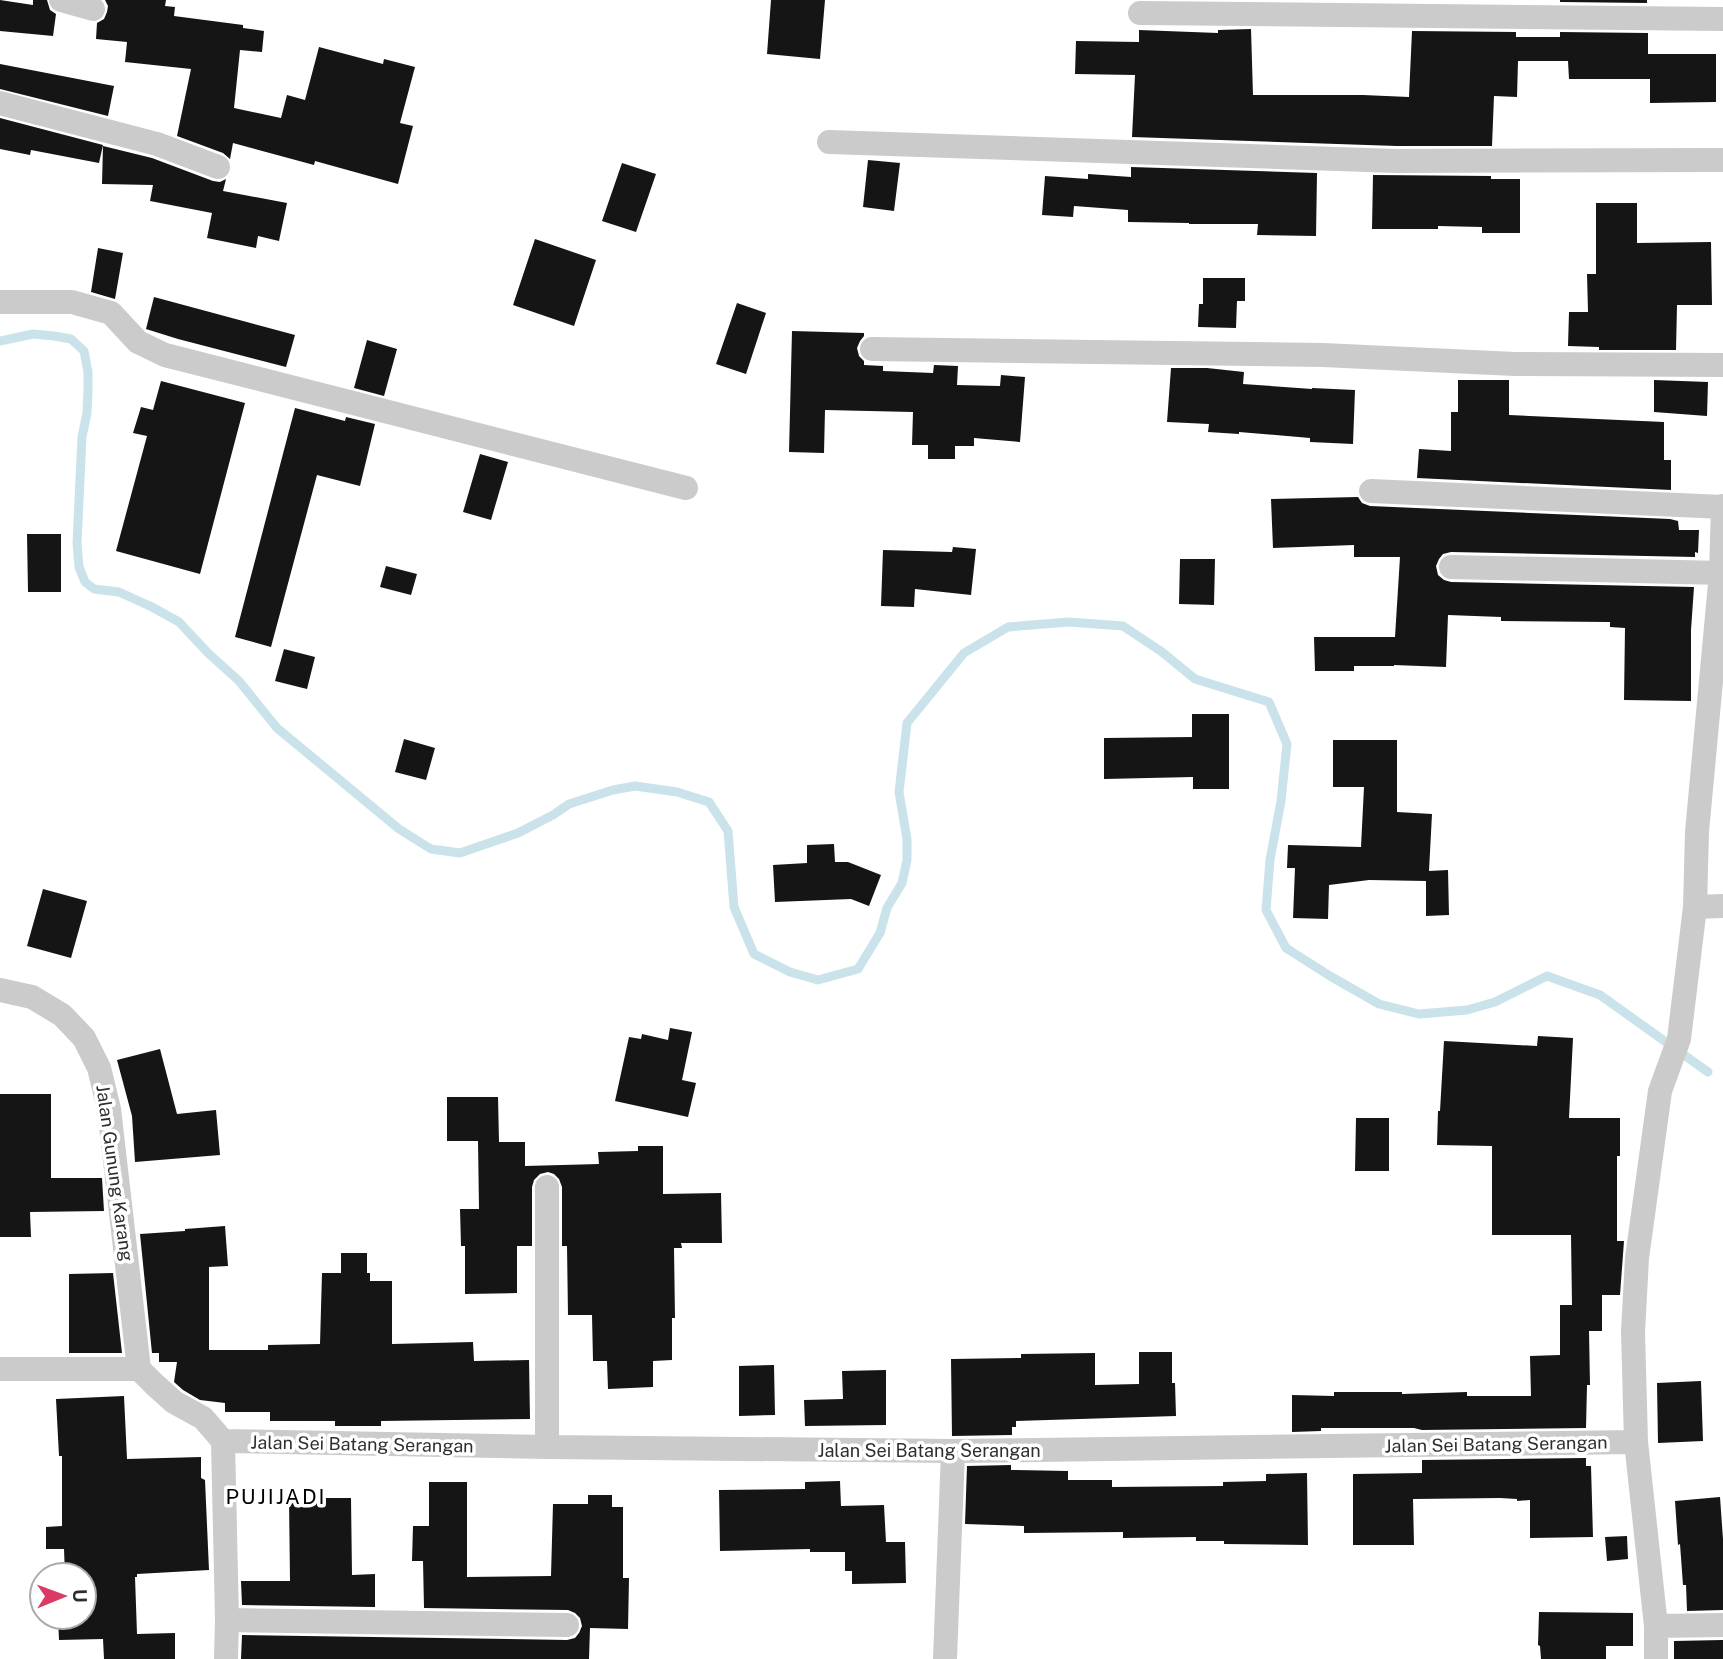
<svg xmlns="http://www.w3.org/2000/svg" width="1723" height="1659" font-family="'Public Sans',sans-serif">
<style>
.lines{fill:none;stroke-linecap:round;stroke-linejoin:round}
.stream{stroke:#cae3ea;stroke-width:9}
.building{fill:#151515}
.street{stroke:#cbcbcb;stroke-width:24}
.labels{text-anchor:middle;dominant-baseline:central;stroke-width:7;stroke-linejoin:round;paint-order:stroke}
.street-label{font-size:18px;fill:#2e2e2e;stroke:#fff}
.quarter-label{font-size:21px;letter-spacing:2px;fill:#000;stroke:#fff}
</style>
<rect width="100%" height="100%" fill="#fff"/>
<g class="lines">
<!-- stream -->
<path class="stream" d="M 0,341 L 33,334 L 54,336 L 71,339 L 84,351 L 88,372 L 88,389 L 87,413 L 82,437 L 77,543 L 79,567 L 85,582 L 94,589 L 119,592 L 152,607 L 179,622 L 208,653 L 239,681 L 277,728 L 399,829 L 431,849 L 460,853 L 518,833 L 553,815 L 569,804 L 613,790 L 635,786 L 677,792 L 709,802 L 728,831 L 734,907 L 754,954 L 790,972 L 818,980 L 858,969 L 880,933 L 887,908 L 902,883 L 907,860 L 907,839 L 899,792 L 907,723 L 964,653 L 1008,627 L 1069,622 L 1123,626 L 1162,652 L 1195,679 L 1269,702 L 1287,744 L 1281,801 L 1270,860 L 1266,910 L 1286,948 L 1330,976 L 1379,1004 L 1419,1014 L 1467,1010 L 1495,1002 L 1547,976 L 1600,995 L 1708,1072"/>
</g>
<!-- building -->
<path class="building" d="M 0,0 L 33,5 L 33,0 L 47,0 L 50,10 L 56,14 L 53,36 L 0,31 Z
M 105,0 L 166,0 L 165,6 L 175,7 L 174,16 L 243,25 L 243,28 L 264,31 L 262,52 L 240,50 L 234,108 L 281,118 L 287,95 L 305,100 L 319,47 L 383,64 L 384,59 L 415,67 L 400,123 L 413,126 L 398,184 L 315,161 L 314,165 L 233,143 L 230,159 L 223,153 L 177,136 L 191,69 L 125,62 L 127,42 L 96,39 L 97,23 L 104,19 L 107,12 L 108,6 Z
M 771,0 L 825,0 L 820,59 L 767,54 Z
M 1560,0 L 1647,0 L 1647,3 L 1560,2 Z
M 1251,29 L 1253,95 L 1363,95 L 1409,97 L 1412,31 L 1516,32 L 1516,37 L 1560,37 L 1560,32 L 1648,33 L 1648,54 L 1716,54 L 1716,102 L 1650,103 L 1650,79 L 1569,79 L 1568,61 L 1518,61 L 1517,97 L 1494,96 L 1492,146 L 1397,146 L 1132,137 L 1135,75 L 1075,74 L 1076,41 L 1139,42 L 1139,30 L 1218,33 L 1218,30 Z
M 0,64 L 114,86 L 108,116 L 0,89 Z
M 0,118 L 103,145 L 99,163 L 31,150 L 30,155 L 0,149 Z
M 103,146 L 152,158 L 213,181 L 220,182 L 226,179 L 223,191 L 287,203 L 279,241 L 258,236 L 256,248 L 207,238 L 212,213 L 150,201 L 153,185 L 102,184 Z
M 868,160 L 900,163 L 894,211 L 863,207 Z
M 622,163 L 656,174 L 636,232 L 602,221 Z
M 1131,167 L 1317,173 L 1316,236 L 1257,235 L 1258,224 L 1189,224 L 1189,223 L 1128,222 L 1128,210 L 1074,206 L 1073,217 L 1042,215 L 1045,176 L 1088,179 L 1088,174 L 1131,177 Z
M 1373,175 L 1491,176 L 1491,179 L 1520,179 L 1520,233 L 1482,233 L 1482,227 L 1438,226 L 1438,229 L 1372,229 Z
M 1596,203 L 1637,203 L 1637,243 L 1711,242 L 1712,305 L 1677,305 L 1676,350 L 1599,350 L 1599,347 L 1568,346 L 1569,312 L 1588,312 L 1587,274 L 1596,274 Z
M 535,239 L 596,260 L 574,326 L 513,305 Z
M 98,248 L 123,253 L 115,299 L 91,292 Z
M 1203,278 L 1245,278 L 1245,301 L 1237,301 L 1236,328 L 1198,327 L 1199,304 L 1203,304 Z
M 154,297 L 295,335 L 286,367 L 178,339 L 146,329 Z
M 737,303 L 766,313 L 746,374 L 716,364 Z
M 792,331 L 864,333 L 864,336 L 860,341 L 857,348 L 859,356 L 864,361 L 864,365 L 883,366 L 883,371 L 933,373 L 934,365 L 958,366 L 957,385 L 1000,386 L 1001,375 L 1025,377 L 1020,442 L 974,438 L 974,446 L 955,446 L 955,459 L 928,459 L 928,445 L 912,445 L 913,412 L 825,410 L 824,453 L 789,452 Z
M 367,340 L 397,349 L 384,396 L 354,388 Z
M 1171,368 L 1207,368 L 1244,372 L 1243,384 L 1312,389 L 1312,388 L 1355,390 L 1353,444 L 1310,442 L 1310,438 L 1239,432 L 1239,434 L 1208,432 L 1209,424 L 1167,422 Z
M 1458,380 L 1509,380 L 1509,415 L 1664,422 L 1664,460 L 1671,460 L 1671,490 L 1417,478 L 1419,449 L 1451,451 L 1451,412 L 1458,412 Z
M 1654,380 L 1708,382 L 1707,416 L 1654,412 Z
M 161,381 L 245,403 L 200,574 L 116,551 L 147,436 L 133,433 L 141,407 L 153,410 Z
M 295,408 L 345,421 L 346,417 L 375,424 L 360,486 L 317,475 L 271,647 L 235,637 Z
M 480,454 L 508,462 L 491,520 L 463,512 Z
M 1358,497 L 1362,503 L 1370,506 L 1670,519 L 1678,521 L 1679,530 L 1699,530 L 1698,553 L 1695,552 L 1695,557 L 1451,552 L 1443,554 L 1439,559 L 1436,566 L 1438,575 L 1444,580 L 1451,582 L 1694,587 L 1691,630 L 1691,701 L 1624,700 L 1625,628 L 1610,627 L 1610,622 L 1501,621 L 1501,617 L 1448,615 L 1446,667 L 1394,665 L 1394,666 L 1354,666 L 1354,671 L 1315,671 L 1314,637 L 1395,637 L 1400,557 L 1354,557 L 1354,545 L 1273,548 L 1271,499 Z
M 27,534 L 61,534 L 61,592 L 28,592 Z
M 953,547 L 976,549 L 971,595 L 915,589 L 914,607 L 881,606 L 883,550 L 952,552 Z
M 1180,559 L 1215,559 L 1214,605 L 1179,604 Z
M 386,566 L 417,574 L 411,595 L 380,587 Z
M 284,649 L 315,657 L 307,689 L 275,681 Z
M 1192,714 L 1229,714 L 1229,789 L 1193,789 L 1193,777 L 1104,779 L 1104,738 L 1192,737 Z
M 404,739 L 435,748 L 426,780 L 395,772 Z
M 1333,740 L 1397,740 L 1397,812 L 1432,814 L 1429,871 L 1448,870 L 1449,915 L 1426,916 L 1426,881 L 1369,880 L 1329,885 L 1328,919 L 1293,918 L 1295,868 L 1287,868 L 1288,845 L 1361,847 L 1364,787 L 1333,787 Z
M 834,844 L 835,862 L 848,862 L 881,875 L 869,906 L 851,899 L 775,902 L 773,865 L 807,863 L 807,845 Z
M 43,889 L 87,901 L 71,958 L 27,946 Z
M 670,1028 L 692,1032 L 682,1080 L 696,1083 L 688,1117 L 615,1101 L 629,1037 L 641,1039 L 642,1034 L 668,1040 Z
M 1538,1036 L 1573,1038 L 1569,1118 L 1620,1118 L 1620,1156 L 1617,1156 L 1617,1241 L 1624,1241 L 1620,1295 L 1602,1295 L 1602,1331 L 1589,1331 L 1590,1385 L 1587,1385 L 1586,1428 L 1422,1430 L 1414,1428 L 1321,1428 L 1321,1431 L 1292,1432 L 1292,1395 L 1334,1396 L 1334,1392 L 1402,1392 L 1402,1394 L 1467,1392 L 1467,1396 L 1531,1396 L 1530,1356 L 1560,1355 L 1560,1305 L 1572,1305 L 1571,1235 L 1492,1235 L 1492,1146 L 1437,1145 L 1438,1111 L 1440,1111 L 1444,1041 L 1537,1046 Z
M 160,1049 L 177,1114 L 216,1110 L 220,1155 L 135,1162 L 132,1116 L 117,1060 Z
M 0,1094 L 51,1094 L 51,1178 L 102,1178 L 104,1211 L 30,1212 L 31,1237 L 0,1237 Z
M 447,1097 L 498,1097 L 499,1142 L 525,1142 L 525,1166 L 599,1164 L 598,1152 L 638,1151 L 638,1146 L 663,1146 L 663,1194 L 721,1193 L 722,1243 L 681,1243 L 682,1248 L 674,1248 L 675,1318 L 672,1318 L 672,1360 L 653,1361 L 653,1387 L 608,1389 L 607,1361 L 593,1361 L 592,1315 L 568,1315 L 567,1246 L 562,1246 L 562,1187 L 559,1179 L 554,1174 L 548,1172 L 540,1174 L 534,1180 L 532,1187 L 532,1246 L 517,1246 L 517,1293 L 465,1294 L 465,1246 L 461,1246 L 460,1209 L 479,1209 L 478,1141 L 447,1141 Z
M 1356,1118 L 1389,1118 L 1389,1171 L 1355,1171 Z
M 225,1226 L 228,1266 L 209,1267 L 209,1350 L 268,1350 L 268,1345 L 320,1344 L 322,1273 L 341,1273 L 341,1253 L 367,1253 L 367,1273 L 370,1273 L 370,1281 L 392,1281 L 392,1344 L 473,1342 L 474,1361 L 529,1360 L 530,1419 L 381,1421 L 381,1426 L 335,1426 L 335,1421 L 270,1421 L 270,1412 L 225,1412 L 225,1403 L 200,1400 L 183,1390 L 174,1382 L 177,1362 L 159,1362 L 159,1353 L 152,1353 L 140,1234 L 185,1231 L 185,1229 Z
M 113,1273 L 122,1353 L 69,1353 L 69,1274 Z
M 1139,1352 L 1172,1352 L 1172,1383 L 1175,1383 L 1176,1416 L 1016,1421 L 1016,1427 L 1012,1427 L 1012,1435 L 952,1436 L 951,1359 L 1021,1358 L 1021,1354 L 1095,1353 L 1095,1385 L 1139,1384 Z
M 774,1365 L 775,1415 L 739,1416 L 739,1366 Z
M 886,1370 L 886,1425 L 805,1426 L 804,1400 L 843,1399 L 842,1371 Z
M 1701,1381 L 1703,1441 L 1658,1443 L 1657,1383 Z
M 124,1396 L 127,1459 L 201,1457 L 201,1478 L 205,1480 L 209,1570 L 137,1574 L 137,1577 L 135,1577 L 137,1634 L 175,1633 L 175,1659 L 104,1659 L 103,1639 L 59,1640 L 58,1617 L 84,1617 L 84,1575 L 65,1575 L 64,1549 L 46,1549 L 46,1527 L 62,1526 L 62,1456 L 59,1456 L 56,1399 Z
M 1586,1458 L 1586,1466 L 1591,1466 L 1593,1537 L 1530,1538 L 1530,1500 L 1517,1501 L 1517,1499 L 1500,1498 L 1413,1499 L 1414,1545 L 1353,1545 L 1353,1474 L 1422,1473 L 1422,1460 Z
M 1011,1465 L 1011,1470 L 1068,1471 L 1068,1480 L 1112,1480 L 1112,1487 L 1223,1486 L 1223,1482 L 1266,1481 L 1266,1474 L 1307,1473 L 1308,1545 L 1224,1544 L 1224,1541 L 1196,1541 L 1196,1537 L 1123,1538 L 1123,1532 L 1024,1533 L 1024,1526 L 965,1524 L 967,1466 Z
M 840,1481 L 841,1506 L 884,1505 L 886,1542 L 905,1542 L 906,1583 L 852,1584 L 852,1571 L 845,1571 L 845,1552 L 810,1552 L 810,1549 L 720,1551 L 719,1490 L 805,1489 L 805,1482 Z
M 429,1482 L 467,1482 L 467,1577 L 551,1576 L 553,1504 L 588,1504 L 588,1495 L 612,1495 L 612,1507 L 623,1507 L 623,1578 L 629,1578 L 628,1629 L 590,1628 L 589,1659 L 241,1659 L 242,1635 L 567,1640 L 575,1638 L 579,1633 L 582,1626 L 580,1618 L 575,1613 L 568,1610 L 424,1608 L 423,1561 L 412,1561 L 413,1526 L 429,1526 Z
M 1720,1497 L 1723,1539 L 1723,1610 L 1687,1611 L 1686,1585 L 1683,1585 L 1680,1544 L 1678,1545 L 1675,1501 Z
M 289,1498 L 351,1498 L 352,1575 L 375,1574 L 375,1607 L 242,1605 L 241,1581 L 290,1581 Z
M 1627,1536 L 1628,1559 L 1607,1561 L 1605,1537 Z
M 1539,1612 L 1633,1613 L 1633,1646 L 1606,1646 L 1606,1659 L 1541,1659 L 1540,1646 L 1538,1645 Z
M 1723,1640 L 1723,1659 L 1674,1659 L 1674,1641 Z"/>
<g class="lines">
<!-- street -->
<path class="street" d="M 61,0 L 93,9
M 1140,13 L 1723,19
M 0,103 L 157,144 L 218,167
M 829,142 L 1397,161 L 1723,160
M 0,302 L 72,302 L 111,313 L 138,342 L 165,355 L 686,488
M 872,349 L 1323,355 L 1515,364 L 1723,365
M 1371,491 L 1723,507
M 1451,567 L 1723,573
M 1695,907 L 1723,906
M 0,990 L 32,997 L 62,1015 L 84,1038 L 99,1068 L 109,1109 L 139,1369
M 0,1369 L 139,1369 L 154,1384 L 174,1402 L 203,1418 L 223,1441 L 227,1620 L 226,1659
M 223,1441 L 547,1447 L 953,1451 L 1636,1442
M 547,1447 L 547,1187
M 227,1620 L 567,1625
M 1656,1626 L 1723,1625
M 945,1659 L 953,1451
M 1656,1659 L 1656,1626 L 1636,1442 L 1633,1332 L 1637,1258 L 1660,1091 L 1679,1039 L 1695,907 L 1697,832 L 1721,573 L 1723,506"/>
</g>
<g class="labels">
<!-- street labels -->
<g class="street-label">
<text transform="translate(115 1173) rotate(82)">Jalan Gunung Karang</text>
<text transform="translate(362 1444) rotate(1)">Jalan Sei Batang Serangan</text>
<text transform="translate(1496 1444) rotate(-1)">Jalan Sei Batang Serangan</text>
<text x="929" y="1450">Jalan Sei Batang Serangan</text>
</g>
<!-- quarter labels -->
<g class="quarter-label">
<text x="276" y="1496">PUJIJADI</text>
</g>
</g>
<!-- north arrow -->
<g transform="translate(63 1596) rotate(89)"><circle r="33" fill="#ffffff" stroke="#ababab" stroke-width="2"/>
<path d="M0-5L12 26L0 18L-12 26Z" fill="#db3a64"/>
<text y="-10" font-size="19" font-weight="bold" text-anchor="middle" fill="#2e2e2e">U</text>
</g>
</svg>
